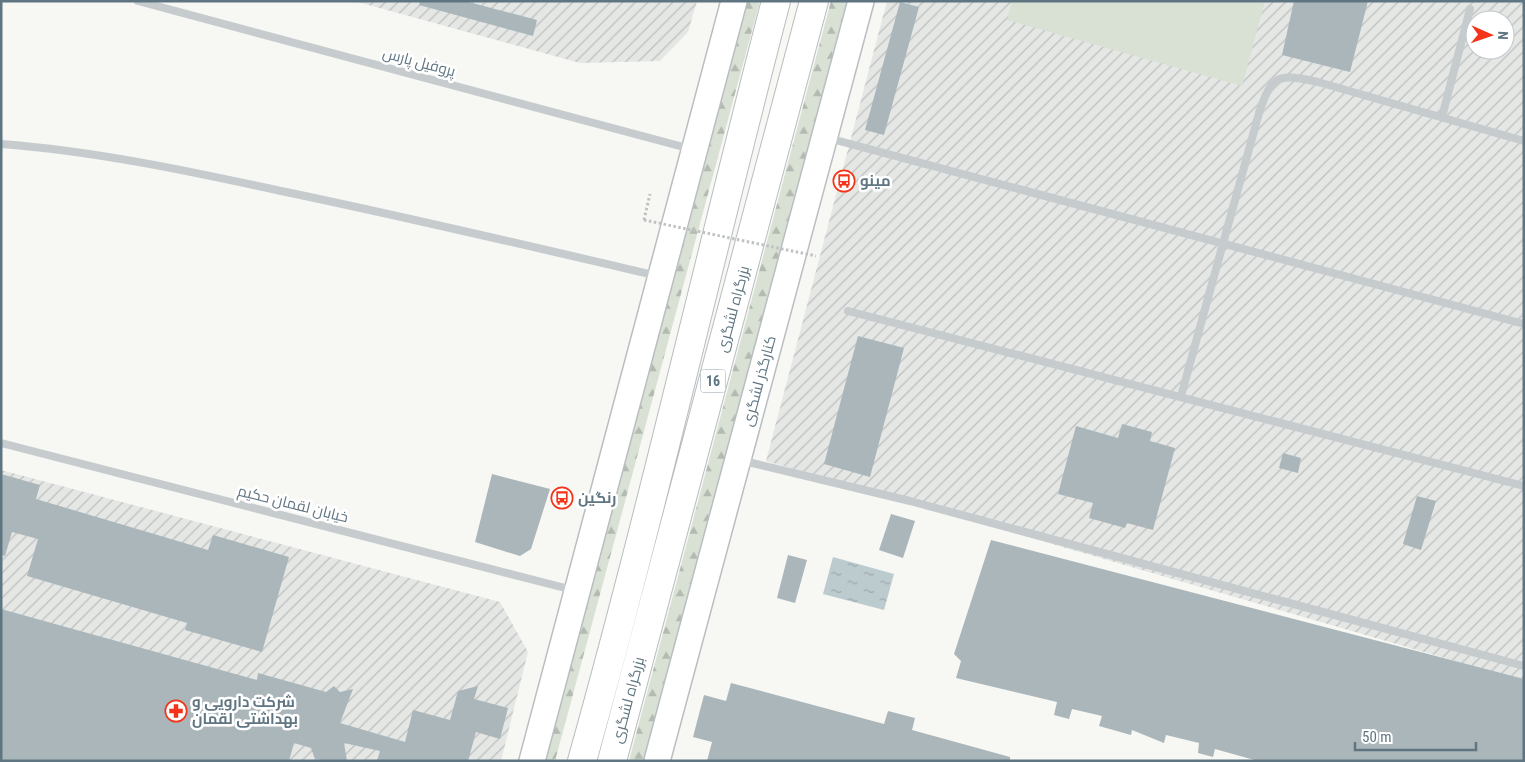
<svg xmlns="http://www.w3.org/2000/svg" width="1525" height="762" font-family="'Roboto Condensed',Cairo,sans-serif">
<style>
.industrial{fill:url(#industrial-furrows);fill-rule:evenodd}
.forest{fill:url(#forest-firs)}
.park{fill:#d9e0d4}
.water{fill:url(#water-ripples)}
.building{fill:#aab6ba}
.lines{fill:none;stroke-linecap:round;stroke-linejoin:round}
.primary-casing{stroke:#b9bec1;stroke-width:28}
.highway-casing{stroke:#b8bdbf;stroke-width:30}
.path{stroke:#bfc2c4;stroke-width:3;stroke-dasharray:2.5 2.5;stroke-linecap:butt}
.lane{stroke:#c6cbce;stroke-width:8}
.primary{stroke:#fff;stroke-width:25}
.highway{stroke:#fff;stroke-width:28}
.path-bridge{stroke:#bfc2c4;stroke-width:3;stroke-dasharray:2.5 2.5;stroke-linecap:butt}
.labels{text-anchor:middle;dominant-baseline:central;stroke-width:5;stroke-linejoin:round;paint-order:stroke}
.shield{fill:#fff;stroke:#8f9fa8;stroke-width:1}
.shield-label{font-size:14px;font-weight:bold;fill:#5f7682}
.street-label{font-size:15px;fill:#5f7682;stroke:#fff}
.poi-label{font-size:15px;font-weight:bold;fill:#5f7682;stroke:#fff;text-anchor:start}
</style>
<defs>
<pattern id="industrial-furrows" width="10" height="10" patternUnits="userSpaceOnUse" patternTransform="scale(1.25)"><rect width="10" height="10" fill="#e5e7e5"/><path d="M-1 1l2-2M0 10L10 0M9 11l2-2" fill="none" stroke="#bdc0bf"/></pattern>
<pattern id="forest-firs" width="22" height="20" patternUnits="userSpaceOnUse" patternTransform="scale(1.25)"><rect width="22" height="20" fill="#d9e0d4"/><path d="M5 1l3.5 6h-7zM16 11l3.5 6h-7z" fill="#b3bab1"/></pattern>
<pattern id="water-ripples" width="26" height="14" patternUnits="userSpaceOnUse" patternTransform="scale(1.25)"><rect width="26" height="14" fill="#bccbce"/><path d="M2 4q2-2 4 0t4 0M15 11q2-2 4 0t4 0" fill="none" stroke="#9ca9ad"/></pattern>
</defs>
<rect width="100%" height="100%" fill="#f7f7f4"/>
<!-- industrial -->
<path class="industrial" d="M 354,1 L 697,1 L 688,32 L 660,61 L 580,63 Z
M 887,1 L 1524,1 L 1524,681 L 766,461 ZM 1475,20 L 1505,20 L 1505,50 L 1475,50 Z
M 1,470 L 500,602 L 528,652 L 501,761 L 1,761 Z"/>
<!-- forest -->
<path class="forest" d="M 741,1 L 760,1 L 555,761 L 537,761 Z
M 831,1 L 850,1 L 646,761 L 629,761 Z"/>
<!-- park -->
<path class="park" d="M 1012,1 L 1265,1 L 1242,86 L 1007,20 Z"/>
<!-- water -->
<path class="water" d="M 833,557 L 894,574 L 884,610 L 823,594 Z"/>
<!-- building -->
<path class="building" d="M 420,1 L 465,1 L 537,20 L 533,36 L 419,5 Z
M 1294,1 L 1368,1 L 1350,72 L 1282,55 Z
M 900,2 L 919,7 L 884,135 L 865,130 Z
M 858,336 L 904,348 L 870,477 L 824,464 Z
M 1122,424 L 1152,432 L 1150,441 L 1175,448 L 1153,530 L 1127,523 L 1125,528 L 1089,518 L 1093,503 L 1058,494 L 1076,426 L 1118,438 Z
M 1283,453 L 1301,458 L 1298,473 L 1279,468 Z
M 1,474 L 40,485 L 36,499 L 208,550 L 213,535 L 289,557 L 262,652 L 185,630 L 187,623 L 27,576 L 38,539 L 12,532 L 5,556 L 1,555 Z
M 492,474 L 550,489 L 531,549 L 520,556 L 475,542 Z
M 1417,496 L 1436,501 L 1421,550 L 1403,544 Z
M 891,514 L 915,521 L 903,558 L 879,550 Z
M 991,540 L 1524,679 L 1524,761 L 1258,761 L 1215,749 L 1213,757 L 1198,753 L 1199,743 L 1166,735 L 1164,743 L 1132,730 L 1131,735 L 1099,726 L 1102,716 L 1072,709 L 1069,719 L 1054,715 L 1057,702 L 956,678 L 961,661 L 954,654 Z
M 788,555 L 807,560 L 795,603 L 777,598 Z
M 1,609 L 257,680 L 258,673 L 326,692 L 334,686 L 340,692 L 353,689 L 340,723 L 405,742 L 413,710 L 450,720 L 458,691 L 478,686 L 474,699 L 508,708 L 500,739 L 476,732 L 468,761 L 377,761 L 380,751 L 344,743 L 347,761 L 327,761 L 315,759 L 311,748 L 294,743 L 289,761 L 1,761 Z
M 731,683 L 884,724 L 888,711 L 915,718 L 912,730 L 1010,757 L 1010,761 L 707,761 L 712,742 L 693,737 L 704,695 L 726,701 Z"/>
<g class="lines">
<!-- primary casing -->
<g class="primary-casing">
<path id="primary" d="M 532,761 L 734,1
M 657,761 L 861,1"/>
</g>
<!-- highway casing -->
<g class="highway-casing">
<path id="highway" d="M 582,761 C 653,509 710,254 776,1
M 612,761 L 814,1"/>
</g>
<!-- path -->
<path class="path" d="M 644,220 L 650,194"/>
<!-- lane -->
<path class="lane" d="M 138,1 L 691,149
M 1442,117 L 1470,9
M 828,138 L 1524,324
M 1,144 C 95,151 189,171 281,191 C 407,217 533,247 658,276
M 848,311 L 1524,486
M 1181,396 L 1259,113 C 1272,73 1279,74 1318,82 L 1524,141
M 1,443 L 573,590
M 740,460 L 910,501 L 1524,666"/>
<!-- primary -->
<use href="#primary" class="primary"/>
<!-- highway -->
<use href="#highway" class="highway"/>
<!-- path-bridge -->
<path class="path-bridge" d="M 644,220 L 816,256"/>
</g>
<!-- icons -->
<defs>
<g id="bus-ring" transform="scale(1.125)"><circle r="9.5" fill="#fff" stroke="#f33418" stroke-width="1.5"/><path d="M-5-6H5V4H4V6H2V4H-2V6H-4V4H-5ZM-3.5-4V0h7V-4ZM-3.5 1.2v1.5H-2V1.2ZM2 1.2v1.5H3.5V1.2Z" fill="#f33418"/></g>
<g id="pharmacy-ring" transform="scale(1.125)"><circle r="9.5" fill="#fff" stroke="#f33418" stroke-width="1.5"/><path d="M-2-6h4v4h4v4h-4v4h-4v-4h-4v-4h4Z" fill="#f33418"/></g>
</defs>
<g fill-rule="evenodd">
<use href="#bus-ring" x="844" y="181"/>
<use href="#bus-ring" x="562" y="498"/>
<use href="#pharmacy-ring" x="176" y="711"/>
</g>
<g class="labels">
<!-- shield labels -->
<rect class="shield" x="700.5" y="369.5" width="25" height="23" rx="4"/>
<g class="shield-label">
<text x="713" y="381">16</text>
</g>
<!-- street labels -->
<g class="street-label">
<text transform="translate(419 62) rotate(15)">پروفیل پارس</text>
<text transform="translate(733 309) rotate(-75)">بزرگراه لشگری</text>
<text transform="translate(759 381) rotate(-75)">کنارگذر لشگری</text>
<text transform="translate(293 504) rotate(14)">خیابان لقمان حکیم</text>
<text transform="translate(628 700) rotate(-75)">بزرگراه لشگری</text>
</g>
<!-- poi labels -->
<g class="poi-label">
<text x="860" y="181">مینو</text>
<text x="578" y="498">رنگین</text>
<text x="192" y="702">شرکت دارویی و<tspan x="192" dy="17">بهداشتی لقمان</tspan></text>
</g>
</g>
<!-- border -->
<rect width="1525" height="762" fill="none" stroke="#5f7682" stroke-width="5"/>
<!-- north arrow -->
<g transform="translate(1490 35) rotate(92)"><circle r="24" fill="#ffffff" stroke="#bfc8cd"/>
<path d="M0-4L9 19L0 12L-9 19Z" fill="#f33418"/>
<text y="-8" font-size="14" font-weight="bold" text-anchor="middle" fill="#5f7682">N</text>
</g>
<!-- scale -->
<path d="M1355 742v8h121v-8" fill="none" stroke="#5f7682" stroke-width="2.5"/>
<text x="1362" y="742" font-size="15" fill="#5f7682" stroke="#ffffff" stroke-width="4" paint-order="stroke">50 m</text>
</svg>
